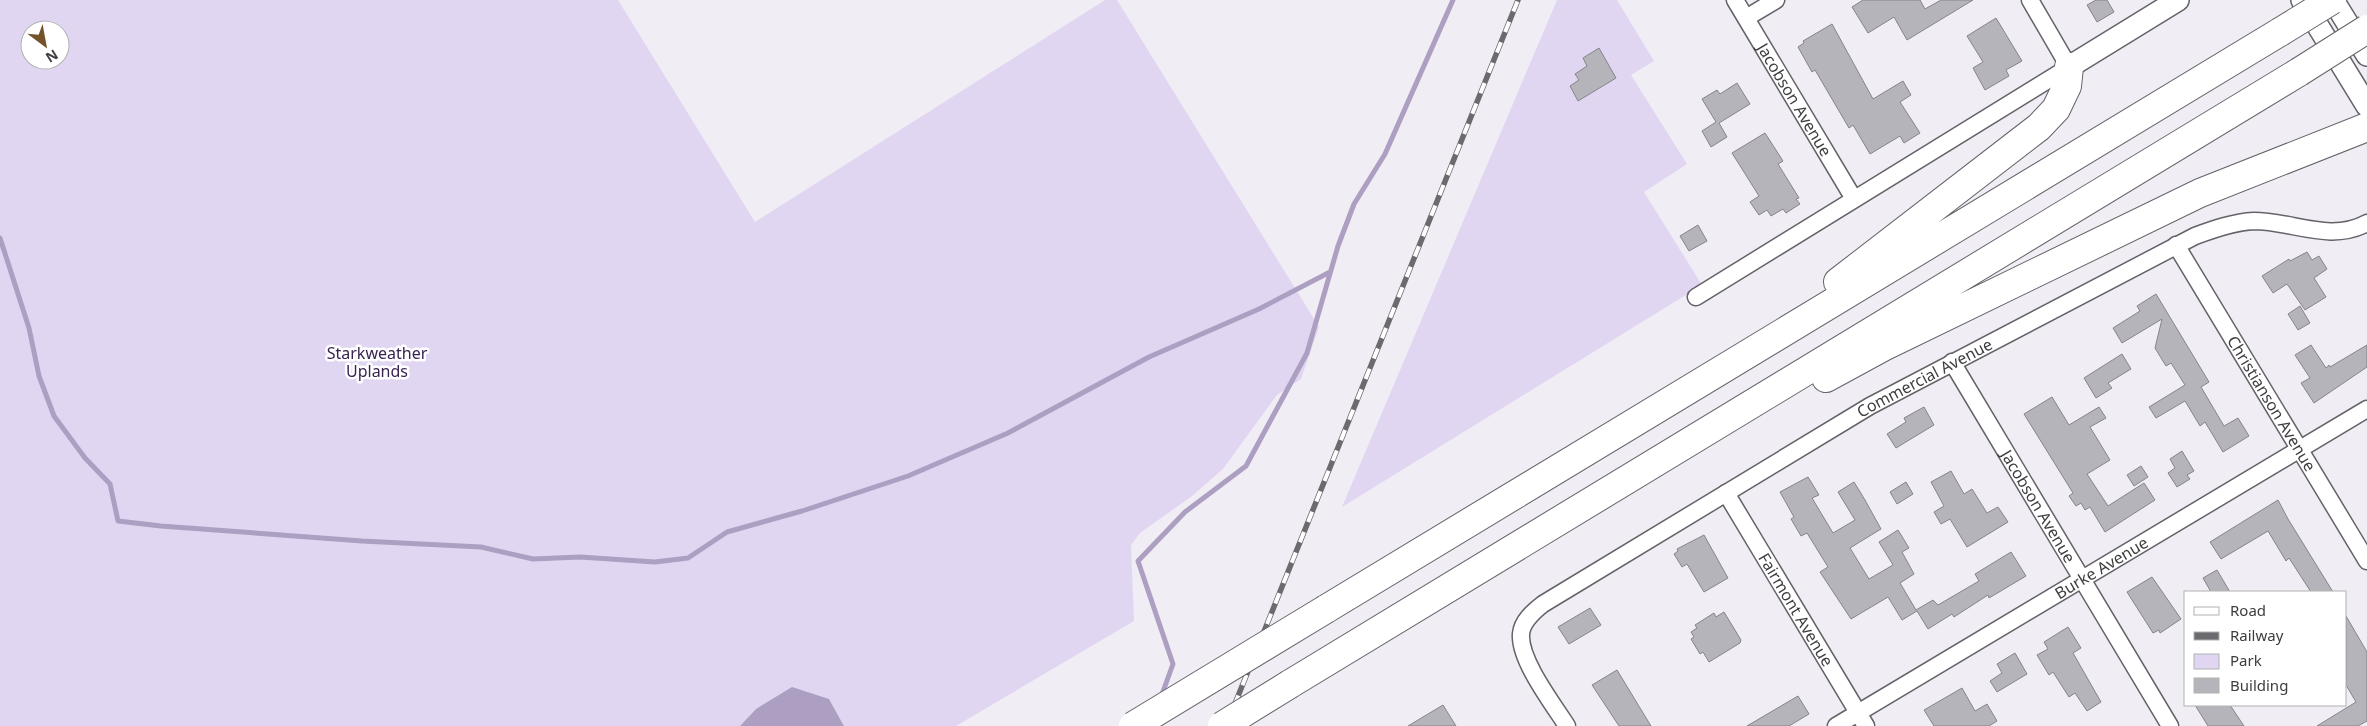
<svg xmlns="http://www.w3.org/2000/svg" width="2367" height="726" font-family="'Noto Sans',sans-serif">
<style>
.green{fill:#e1d6f2;fill-rule:evenodd}
.water{fill:#ad9fc2}
.lines{fill:none;stroke-linecap:round;stroke-linejoin:round}
.stream{stroke:#ad9fc2;stroke-width:5}
.building{fill:#b6b4bb;stroke:#86848b}
.minor-casing{stroke:#656268;stroke-width:19}
.tertiary-casing{stroke:#656268;stroke-width:24}
.motorway-casing{stroke:#656268;stroke-width:30}
.minor{stroke:#fff;stroke-width:16}
.tertiary{stroke:#fff;stroke-width:21}
.motorway{stroke:#fff;stroke-width:28}
.rail-casing{stroke:#6b6a6e;stroke-width:5.5}
.rail{stroke:#fff;stroke-width:4;stroke-dasharray:11;stroke-linecap:butt}
.motorway-bridge-casing{stroke:#656268;stroke-width:30;stroke-linecap:butt}
.motorway-bridge{stroke:#fff;stroke-width:28}
.labels{text-anchor:middle;dominant-baseline:central;stroke-width:5;stroke-linejoin:round;paint-order:stroke}
.street-label{font-size:16px;fill:#3d3c3f;stroke:#fff}
.park-label{font-size:16px;fill:#392451;stroke:#fff}
</style>
<rect width="100%" height="100%" fill="#f0edf5"/>
<!-- green -->
<path class="green" d="M 0,0 L 618,0 L 755,222 L 1105,0 L 1117,0 L 1319,327 L 1301,379 L 1277,395 L 1223,469 L 1192,496 L 1140,533 L 1131,545 L 1134,621 L 956,726 L 844,726 L 829,699 L 756,709 L 740,726 L 0,726 ZM 30,30 L 60,30 L 60,60 L 30,60 Z
M 1557,0 L 1617,0 L 1654,61 L 1631,75 L 1687,164 L 1644,192 L 1702,285 L 1342,507 Z"/>
<!-- water -->
<path class="water" d="M 792,687 L 829,699 L 844,726 L 740,726 L 756,709 Z"/>
<g class="lines">
<!-- stream -->
<path class="stream" d="M 0,238 L 29,328 L 39,376 L 54,416 L 85,458 L 110,484 L 118,521 L 161,526 L 362,541 L 481,547 L 533,559 L 580,557 L 655,562 L 688,558 L 727,532 L 802,511 L 908,476 L 1008,433 L 1149,357 L 1259,309 L 1330,272
M 1161,697 L 1173,664 L 1138,561 L 1185,512 L 1246,466 L 1307,353 L 1338,246 L 1354,204 L 1385,154 L 1453,0"/>
</g>
<!-- building -->
<path class="building" d="M 1863,0 L 1920,0 L 1925,9 L 1941,0 L 1973,0 L 1907,40 L 1894,17 L 1868,33 L 1852,7 Z
M 2096,0 L 2107,0 L 2114,12 L 2097,22 L 2087,5 Z
M 1996,18 L 2022,61 L 2006,70 L 2009,76 L 1985,90 L 1973,68 L 1983,62 L 1967,36 Z
M 1832,24 L 1873,99 L 1903,81 L 1911,95 L 1900,102 L 1920,133 L 1904,143 L 1900,136 L 1870,154 L 1853,125 L 1849,128 L 1815,70 L 1812,72 L 1798,47 L 1804,43 L 1803,41 Z
M 1599,48 L 1616,78 L 1578,101 L 1570,86 L 1579,80 L 1575,74 L 1587,66 L 1583,58 Z
M 1737,83 L 1750,104 L 1719,123 L 1727,137 L 1711,147 L 1702,131 L 1716,122 L 1702,99 L 1717,90 L 1720,94 Z
M 1765,133 L 1783,161 L 1778,164 L 1799,198 L 1796,199 L 1800,204 L 1786,213 L 1783,209 L 1771,216 L 1767,210 L 1759,215 L 1750,202 L 1759,196 L 1732,153 Z
M 1698,225 L 1707,241 L 1689,251 L 1680,236 Z
M 2307,252 L 2312,260 L 2319,256 L 2327,269 L 2314,278 L 2326,297 L 2305,310 L 2287,284 L 2273,293 L 2262,276 L 2289,259 L 2290,261 Z
M 2156,294 L 2209,382 L 2201,387 L 2224,426 L 2238,418 L 2249,436 L 2223,452 L 2205,422 L 2200,426 L 2185,401 L 2156,418 L 2149,407 L 2185,385 L 2171,363 L 2166,366 L 2155,348 L 2162,319 L 2122,343 L 2113,328 L 2140,311 L 2137,306 Z
M 2300,306 L 2310,323 L 2298,330 L 2288,314 Z
M 2311,345 L 2326,368 L 2329,365 L 2330,367 L 2367,345 L 2367,367 L 2314,403 L 2301,383 L 2310,378 L 2295,355 Z
M 2122,354 L 2131,369 L 2108,383 L 2112,388 L 2096,398 L 2084,378 Z
M 2052,397 L 2069,425 L 2099,407 L 2106,418 L 2090,427 L 2110,460 L 2087,474 L 2108,506 L 2144,483 L 2155,500 L 2105,532 L 2090,507 L 2085,510 L 2081,503 L 2076,506 L 2069,496 L 2073,493 L 2024,414 Z
M 1924,407 L 1934,425 L 1896,448 L 1887,434 L 1906,422 L 1904,418 Z
M 2182,451 L 2194,471 L 2187,475 L 2190,479 L 2177,487 L 2168,473 L 2175,468 L 2170,459 Z
M 2141,466 L 2148,477 L 2134,486 L 2127,475 Z
M 1951,471 L 1964,494 L 1972,489 L 1987,513 L 1998,507 L 2008,522 L 1967,547 L 1950,519 L 1941,524 L 1934,512 L 1944,506 L 1931,482 Z
M 1808,477 L 1819,495 L 1812,498 L 1833,533 L 1855,520 L 1838,492 L 1854,482 L 1865,500 L 1881,529 L 1850,548 L 1869,579 L 1893,565 L 1879,542 L 1898,530 L 1909,548 L 1902,552 L 1914,574 L 1900,583 L 1916,610 L 1933,600 L 1938,605 L 1979,581 L 1975,574 L 2011,552 L 2026,576 L 1989,598 L 1988,595 L 1954,617 L 1952,614 L 1928,629 L 1917,611 L 1902,620 L 1888,597 L 1851,619 L 1820,572 L 1828,567 L 1807,533 L 1801,536 L 1791,519 L 1794,517 L 1780,492 Z
M 1906,482 L 1913,494 L 1897,504 L 1890,492 Z
M 2278,500 L 2288,519 L 2333,592 L 2311,592 L 2289,558 L 2286,561 L 2268,531 L 2221,559 L 2210,542 Z
M 1704,535 L 1728,578 L 1704,592 L 1687,564 L 1682,567 L 1674,554 L 1678,551 L 1677,549 Z
M 2217,570 L 2230,592 L 2211,592 L 2203,578 Z
M 2152,577 L 2181,619 L 2160,633 L 2159,630 L 2153,633 L 2127,592 Z
M 1590,608 L 1601,625 L 1569,644 L 1558,627 Z
M 1724,612 L 1741,640 L 1740,643 L 1709,662 L 1703,652 L 1700,654 L 1691,639 L 1694,637 L 1691,632 L 1697,628 L 1695,625 L 1714,613 L 1716,617 Z
M 2346,616 L 2367,652 L 2367,721 L 2358,726 L 2317,726 L 2356,702 L 2346,685 Z
M 2068,627 L 2081,648 L 2073,653 L 2101,702 L 2087,711 L 2075,693 L 2069,697 L 2053,672 L 2049,675 L 2037,655 L 2048,649 L 2044,642 Z
M 2015,653 L 2027,674 L 1997,692 L 1990,681 L 2002,673 L 1997,664 Z
M 1617,670 L 1651,726 L 1619,726 L 1592,685 Z
M 1962,688 L 1975,711 L 1987,704 L 1997,721 L 1989,726 L 1934,726 L 1924,710 Z
M 1798,696 L 1809,714 L 1789,726 L 1747,726 Z
M 1443,705 L 1456,726 L 1408,726 Z
M 2195,705 L 2230,705 L 2244,726 L 2208,726 Z"/>
<g class="lines">
<!-- minor casing -->
<g class="minor-casing">
<g id="minor">
<path id="s1" d="M 1735,0 L 1854,199"/>
<path d="M 1746,18 L 1776,0"/>
<path id="s2" d="M 2176,245 L 2367,561"/>
<path d="M 1696,297 L 2069,67 L 2030,0"/>
<path id="s3" d="M 1952,362 L 2170,726"/>
<path id="s4" d="M 1726,493 L 1866,726"/>
<path id="s5" d="M 1567,726 C 1553,704 1519,660 1521,634 C 1522,621 1534,611 1543,604 L 1870,406 L 2195,236 C 2214,229 2234,222 2254,221 C 2293,221 2330,243 2367,223"/>
<path id="s6" d="M 1836,726 L 2367,409"/>
</g>
</g>
<!-- tertiary casing -->
<g class="tertiary-casing">
<path id="tertiary" d="M 2302,0 L 2367,106
M 2333,0 L 2367,55
M 2069,67 L 2178,0"/>
</g>
<!-- motorway casing -->
<g class="motorway-casing">
<path id="motorway" d="M 1838,282 L 2039,127 L 2056,109 L 2067,86 L 2069,67
M 1826,378 L 1883,347 L 2200,193 L 2367,127
M 1326,609 L 2280,32
M 1290,684 L 2299,72"/>
</g>
<!-- minor -->
<use href="#minor" class="minor"/>
<!-- tertiary -->
<use href="#tertiary" class="tertiary"/>
<!-- motorway -->
<use href="#motorway" class="motorway"/>
<!-- rail casing -->
<g class="rail-casing">
<path id="rail" d="M 1226,726 L 1518,0"/>
</g>
<!-- rail -->
<use href="#rail" class="rail"/>
<!-- motorway-bridge casing -->
<g class="motorway-bridge-casing">
<path id="motorway-bridge" d="M 2280,32 L 2332,0
M 2299,72 L 2367,29
M 1133,726 L 1326,609
M 1222,726 L 1290,684"/>
</g>
<!-- motorway-bridge -->
<use href="#motorway-bridge" class="motorway-bridge"/>
</g>
<g class="labels">
<!-- street labels -->
<g class="street-label">
<text stroke="none"><textPath href="#s1" startOffset="116">Jacobson Avenue</textPath></text>
<text stroke="none"><textPath href="#s5" startOffset="586">Commercial Avenue</textPath></text>
<text stroke="none"><textPath href="#s2" startOffset="185">Christianson Avenue</textPath></text>
<text stroke="none"><textPath href="#s3" startOffset="168">Jacobson Avenue</textPath></text>
<text stroke="none"><textPath href="#s6" startOffset="309">Burke Avenue</textPath></text>
<text stroke="none"><textPath href="#s4" startOffset="136">Fairmont Avenue</textPath></text>
</g>
<!-- park labels -->
<g class="park-label">
<text x="377" y="353">Starkweather<tspan x="377" dy="18">Uplands</tspan></text>
</g>
</g>
<!-- legend -->
<rect x="2184" y="591" width="162" height="115" fill="#ffffff" stroke="#b1b1b2"/>
<rect x="2194" y="607" width="25" height="8" fill="#ffffff" stroke="#b1b1b2"/>
<text x="2230" y="616" font-size="15" fill="#3d3c3f">Road</text>
<rect x="2194" y="632" width="25" height="8" fill="#6b6a6e" stroke="#b1b1b2"/>
<text x="2230" y="641" font-size="15" fill="#3d3c3f">Railway</text>
<rect x="2194" y="654" width="25" height="15" fill="#e1d6f2" stroke="#b1b1b2"/>
<text x="2230" y="666" font-size="15" fill="#3d3c3f">Park</text>
<rect x="2194" y="678" width="25" height="15" fill="#b6b4bb" stroke="#b1b1b2"/>
<text x="2230" y="691" font-size="15" fill="#3d3c3f">Building</text>
<!-- north arrow -->
<g transform="translate(45 45) rotate(148)"><circle r="24" fill="#ffffff" stroke="#b1b1b2"/>
<path d="M0-4L9 19L0 12L-9 19Z" fill="#74522a"/>
<text y="-8" font-size="14" font-weight="bold" text-anchor="middle" fill="#3d3c3f">N</text>
</g>
</svg>
